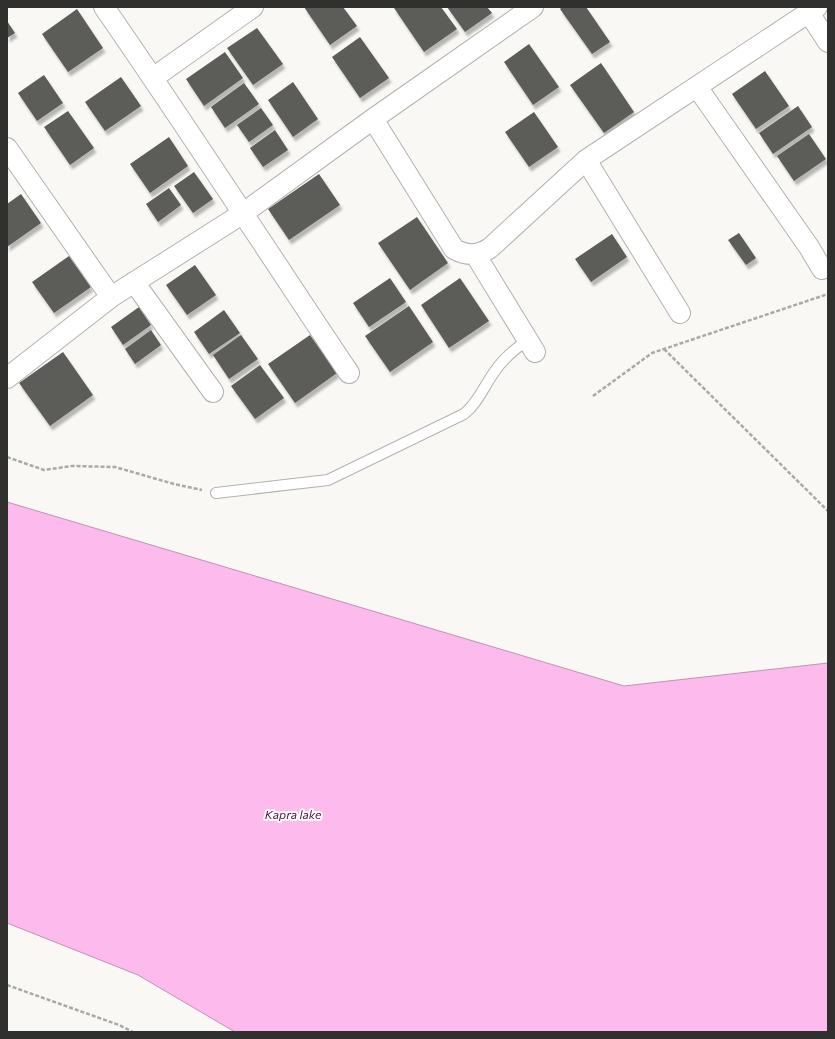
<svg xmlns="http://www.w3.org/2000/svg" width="835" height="1039" font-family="Commissioner,sans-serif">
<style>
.water{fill:#fdbaed;stroke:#c091b4}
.building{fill:#5c5c59;filter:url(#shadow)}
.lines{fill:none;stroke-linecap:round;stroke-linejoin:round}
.service-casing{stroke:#b2b2af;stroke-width:12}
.minor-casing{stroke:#b2b2af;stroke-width:22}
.path{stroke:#a9a9a6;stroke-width:2.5;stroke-dasharray:4 2;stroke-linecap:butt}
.service{stroke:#fff;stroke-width:10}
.minor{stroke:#fff;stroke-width:20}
.labels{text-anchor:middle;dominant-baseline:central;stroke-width:4;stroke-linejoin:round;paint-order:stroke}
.water-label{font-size:12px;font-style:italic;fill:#55064a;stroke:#fffffe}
</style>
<defs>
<filter id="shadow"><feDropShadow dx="2.5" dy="4.5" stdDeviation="1" flood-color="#0004"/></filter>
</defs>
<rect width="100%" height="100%" fill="#f9f8f5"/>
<!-- water -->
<path class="water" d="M 7,502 L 624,686 L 828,663 L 828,1032 L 235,1032 L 138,975 L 7,923 Z"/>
<!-- building -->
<path class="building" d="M 304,7 L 343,7 L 357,26 L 330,45 Z
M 395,7 L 441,7 L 457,29 L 424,52 L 394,8 Z
M 447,7 L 487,7 L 492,13 L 465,32 Z
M 562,7 L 586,7 L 610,42 L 592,54 L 560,9 Z
M 77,9 L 103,48 L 68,72 L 42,34 Z
M 7,21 L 15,33 L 7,38 Z
M 257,28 L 283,64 L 253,85 L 227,48 Z
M 360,37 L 389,78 L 360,98 L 332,57 Z
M 529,44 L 559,87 L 533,105 L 504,62 Z
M 225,52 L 243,78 L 204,106 L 186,79 Z
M 601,63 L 634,112 L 604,133 L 570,85 Z
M 765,71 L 789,106 L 756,129 L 732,94 Z
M 44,75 L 63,103 L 37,121 L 18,93 Z
M 121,77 L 141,106 L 105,131 L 85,102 Z
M 293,82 L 318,119 L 293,137 L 268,100 Z
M 244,83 L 259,104 L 225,128 L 211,107 Z
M 798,106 L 812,127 L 773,154 L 759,133 Z
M 261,108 L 273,125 L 249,142 L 237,125 Z
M 68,111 L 94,148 L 70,165 L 44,127 Z
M 534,112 L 558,147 L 529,167 L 505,132 Z
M 275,130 L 288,150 L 263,167 L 250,148 Z
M 809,134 L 826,159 L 794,181 L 777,156 Z
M 169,137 L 188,166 L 150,193 L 130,164 Z
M 194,172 L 213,199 L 193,213 L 174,186 Z
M 319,174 L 340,205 L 289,240 L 268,209 Z
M 169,188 L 181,205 L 158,222 L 146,204 Z
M 21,194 L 41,223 L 7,247 L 7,204 Z
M 417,217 L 448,263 L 410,290 L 378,243 Z
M 739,233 L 756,258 L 746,265 L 728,240 Z
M 612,234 L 627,257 L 591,282 L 575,259 Z
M 69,256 L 91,287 L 54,313 L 32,282 Z
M 195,265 L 216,295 L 187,315 L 166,285 Z
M 390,278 L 406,302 L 369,327 L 353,303 Z
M 460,278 L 489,321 L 449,348 L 421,305 Z
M 409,306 L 433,342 L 390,372 L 365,336 Z
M 139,307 L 151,325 L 123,345 L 111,327 Z
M 224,310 L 240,333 L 209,354 L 194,332 Z
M 151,330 L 161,345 L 135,364 L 125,349 Z
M 241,335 L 258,359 L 229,379 L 213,355 Z
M 310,335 L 337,373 L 295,403 L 268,364 Z
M 63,352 L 93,395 L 50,426 L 19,383 Z
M 260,365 L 284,398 L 255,419 L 231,386 Z"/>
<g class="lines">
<!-- service casing -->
<g class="service-casing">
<path id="service" d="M 216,493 L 328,480 L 464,414 C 478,403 484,386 495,371 C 503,359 516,348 529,339"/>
</g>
<!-- minor casing -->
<g class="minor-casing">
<path id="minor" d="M 104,7 C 188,128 267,251 349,373
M 809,13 L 828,42
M 153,78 L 253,7
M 697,87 L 809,247 L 822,269
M 373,119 L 454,249 C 467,256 478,256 490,248 L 586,160 L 817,7
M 7,148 L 111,297
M 586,160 L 680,313
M 475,254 L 535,352
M 134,282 L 213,392
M 7,378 L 111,297 L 242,214 L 373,119 L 533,7"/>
</g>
<!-- path -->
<path class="path" d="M 664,349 L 828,511
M 593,396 L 652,353 L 828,294
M 7,457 L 44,470 L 72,466 L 115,467 L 174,484 L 202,490
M 7,985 L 119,1025 L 133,1032"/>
<!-- service -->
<use href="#service" class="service"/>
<!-- minor -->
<use href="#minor" class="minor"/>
</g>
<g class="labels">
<!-- water labels -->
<g class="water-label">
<text x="293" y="814">Kapra lake</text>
</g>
</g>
<!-- border -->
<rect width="835" height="1039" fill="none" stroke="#30302e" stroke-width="16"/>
</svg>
